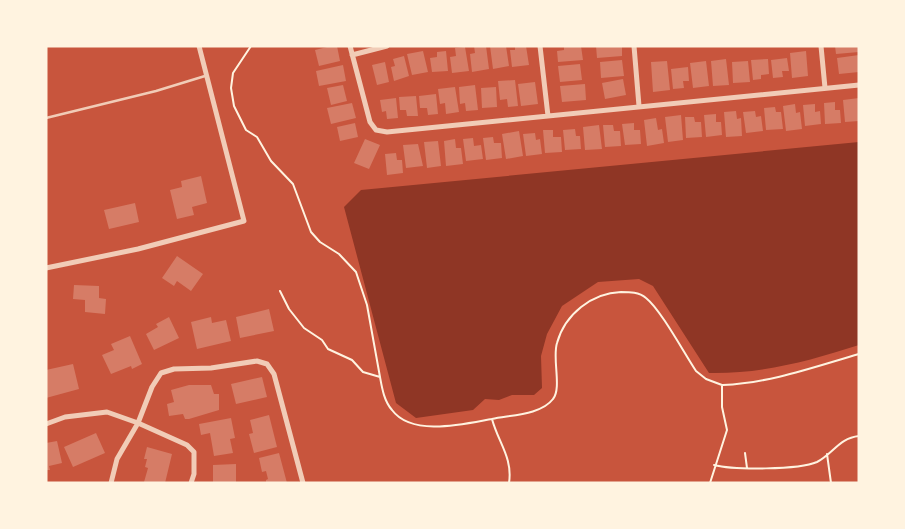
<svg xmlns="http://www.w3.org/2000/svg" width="905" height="529" font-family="'DM Sans',sans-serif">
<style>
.water{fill:#8f3625}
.building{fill:#d67c66}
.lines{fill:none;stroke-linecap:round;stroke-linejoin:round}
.path{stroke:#fff3e0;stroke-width:2}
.service{stroke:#f1ccb7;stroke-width:2.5}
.minor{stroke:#f1ccb7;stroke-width:5}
</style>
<rect width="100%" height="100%" fill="#c8553d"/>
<!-- water -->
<path class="water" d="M 859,142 L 859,345 C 809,361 762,374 709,373 L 653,286 L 639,279 L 598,282 L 562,306 L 547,334 L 541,356 L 542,388 L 534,395 L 512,395 L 499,400 L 485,399 L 473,410 L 416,418 L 396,403 L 344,207 L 361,190 Z"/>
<!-- building -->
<path class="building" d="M 331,46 L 337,46 L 340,61 L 319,66 L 315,50 Z
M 474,46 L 486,46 L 489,69 L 472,72 L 470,54 L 475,53 Z
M 490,46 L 506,46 L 509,66 L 493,69 Z
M 515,46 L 526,46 L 529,65 L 512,67 L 510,50 L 515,50 Z
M 564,46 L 581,46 L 583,60 L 558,62 L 557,51 L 564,50 Z
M 596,46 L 622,46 L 622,56 L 597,58 Z
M 835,46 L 859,46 L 859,52 L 836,54 Z
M 465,47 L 469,71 L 452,73 L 450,57 L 456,56 L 455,48 Z
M 423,51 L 428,72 L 412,75 L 407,54 Z
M 446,51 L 448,71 L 432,72 L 430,58 L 437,57 L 437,52 Z
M 806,51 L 808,76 L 792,78 L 790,53 Z
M 859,55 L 859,72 L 839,74 L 837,58 Z
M 404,56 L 409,76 L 394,81 L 391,67 L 395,66 L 393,59 Z
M 787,58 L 789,71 L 782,71 L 783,77 L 773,78 L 771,60 Z
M 726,59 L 729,85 L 713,86 L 711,61 Z
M 768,59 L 769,74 L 761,75 L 761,79 L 753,80 L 751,60 Z
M 622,60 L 624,76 L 601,78 L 600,62 Z
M 667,61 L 670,90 L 653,92 L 651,62 Z
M 706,61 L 709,86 L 693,88 L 690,63 Z
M 748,61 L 750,82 L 733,83 L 732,62 Z
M 385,62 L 389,82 L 377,85 L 372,65 Z
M 580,64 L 582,80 L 560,82 L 558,66 Z
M 343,65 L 346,81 L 319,86 L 316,71 Z
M 688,67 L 689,81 L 683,81 L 684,88 L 673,89 L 671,69 Z
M 623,79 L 626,95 L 605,99 L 602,83 Z
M 515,80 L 518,106 L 508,107 L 507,99 L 500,100 L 498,81 Z
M 535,82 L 538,104 L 521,106 L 518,84 Z
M 585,84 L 586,100 L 562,102 L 560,86 Z
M 343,85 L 347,101 L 331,105 L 327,88 Z
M 475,85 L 478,110 L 466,111 L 465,103 L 460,104 L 459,87 Z
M 455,87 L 459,112 L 446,114 L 445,103 L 440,104 L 438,89 Z
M 496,87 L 497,107 L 482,108 L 481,88 Z
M 436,94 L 438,114 L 428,115 L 427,108 L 420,108 L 419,96 Z
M 416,96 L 418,116 L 407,116 L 406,110 L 400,110 L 399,97 Z
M 396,98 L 398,118 L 387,119 L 386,111 L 382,112 L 380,100 Z
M 859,98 L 859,121 L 845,122 L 843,100 Z
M 835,102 L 835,110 L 840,110 L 841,123 L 825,124 L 824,103 Z
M 352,103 L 356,118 L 331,124 L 327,108 Z
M 795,104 L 796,113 L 800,112 L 802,129 L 786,131 L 783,106 Z
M 815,104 L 815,112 L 820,111 L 821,124 L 805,126 L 803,105 Z
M 775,107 L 776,112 L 781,112 L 783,129 L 766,130 L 764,108 Z
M 736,111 L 737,119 L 741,118 L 742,136 L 726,137 L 724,112 Z
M 755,111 L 756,117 L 761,116 L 763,131 L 746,133 L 743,112 Z
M 716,114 L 716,122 L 721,122 L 722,135 L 706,137 L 704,115 Z
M 681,115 L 683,140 L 668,142 L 665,117 Z
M 685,117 L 694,117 L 695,122 L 701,122 L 702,137 L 686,138 Z
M 656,118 L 658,130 L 662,129 L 664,143 L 647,146 L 644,120 Z
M 355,123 L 358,137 L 340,141 L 337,127 Z
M 634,123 L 634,130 L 640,130 L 641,144 L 625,145 L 622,124 Z
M 599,125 L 602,149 L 585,150 L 583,127 Z
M 603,125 L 613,125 L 614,131 L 620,131 L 621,146 L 605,147 Z
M 575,129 L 576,136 L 580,136 L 581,149 L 565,150 L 563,130 Z
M 543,130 L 553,130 L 553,137 L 561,137 L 562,152 L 545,153 Z
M 519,131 L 523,156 L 506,159 L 502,134 Z
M 535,133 L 536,140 L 540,139 L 542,154 L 526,156 L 523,134 Z
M 493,137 L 494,143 L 501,143 L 502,158 L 486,160 L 483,138 Z
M 473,138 L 474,146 L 481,145 L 483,159 L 466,161 L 463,139 Z
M 365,139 L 380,145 L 369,169 L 354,163 Z
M 455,139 L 456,148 L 461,148 L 463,164 L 446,166 L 444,141 Z
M 438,141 L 441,166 L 427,168 L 424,142 Z
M 418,144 L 423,166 L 406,168 L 403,145 Z
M 396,153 L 397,160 L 402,160 L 403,173 L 387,175 L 385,154 Z
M 201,176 L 207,203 L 192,207 L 194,215 L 177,219 L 170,190 L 182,187 L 181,181 Z
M 135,203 L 139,222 L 109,229 L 104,210 Z
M 177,256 L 203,274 L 191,291 L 177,281 L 174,286 L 162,278 Z
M 74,285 L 99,286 L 99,298 L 106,299 L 105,314 L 85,312 L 85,300 L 73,299 Z
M 269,309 L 274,331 L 240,338 L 236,317 Z
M 169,317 L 179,338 L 154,350 L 146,334 L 158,327 L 156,324 Z
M 211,317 L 212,323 L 226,320 L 231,341 L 197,349 L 191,322 Z
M 130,336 L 142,364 L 132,369 L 131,366 L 111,374 L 102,355 L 114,350 L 111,344 Z
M 73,364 L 79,389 L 46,398 L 46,370 Z
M 262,377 L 267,397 L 236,404 L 231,384 Z
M 189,385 L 211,385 L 214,394 L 219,394 L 219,410 L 189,419 L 185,419 L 183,414 L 169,416 L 167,404 L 174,402 L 171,390 Z
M 269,415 L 277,447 L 254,453 L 249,434 L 253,433 L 250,420 Z
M 231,418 L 235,438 L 230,439 L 233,453 L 214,456 L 210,433 L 201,435 L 199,424 Z
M 96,433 L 105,453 L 73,467 L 64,447 Z
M 57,441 L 62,463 L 49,466 L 50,470 L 46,470 L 46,443 Z
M 147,447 L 172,454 L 165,483 L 144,482 L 148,468 L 145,467 L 147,459 L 144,459 Z
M 279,453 L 287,483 L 266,483 L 266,480 L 268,479 L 266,471 L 262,472 L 259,458 Z
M 236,464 L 236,483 L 213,483 L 213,465 Z"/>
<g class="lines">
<!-- path -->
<path class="path" d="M 251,46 L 233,73 L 231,88 L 234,106 L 246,130 L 257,137 L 271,161 L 293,184 L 311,232 L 320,242 L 339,254 L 356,272 L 367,305 L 380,377
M 280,291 L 289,309 L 304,328 L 322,340 L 328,349 L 352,360 L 363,372 L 380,377 C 382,388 384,401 392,410 C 412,437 464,424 492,419
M 723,385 C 770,383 814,367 859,354
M 745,453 L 747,468
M 827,454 L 831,483
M 714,465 C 733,470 799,470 817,462 C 833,454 839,438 859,436
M 509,483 C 513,458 498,442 492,419 C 510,415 541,415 553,399 C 562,388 552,358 557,343 C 565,314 592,293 621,292 C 630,292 639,292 646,298 C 661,310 684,353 696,371 L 706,379 L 722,385 L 722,407 L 727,430 L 710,483"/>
<!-- service -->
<path class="service" d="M 46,118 L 156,91 L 205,76"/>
<!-- minor -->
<path class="minor" d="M 350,46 L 370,122 L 376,130 L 387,132 L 859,85
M 540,46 L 548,116
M 634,46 L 639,106
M 821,46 L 825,88
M 352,55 L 387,46
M 46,268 L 138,249 L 244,221 L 199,46
M 46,424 L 65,417 L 107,412 L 138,423 L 117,459 L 111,483
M 191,483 L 194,474 L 194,452 L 187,445 L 138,423 L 152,387 L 161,373 L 174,369 L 211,368 L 257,361 L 267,364 L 274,374 L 303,483"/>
</g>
<!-- border -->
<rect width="905" height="529" fill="none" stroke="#fff3e0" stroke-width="95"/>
</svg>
